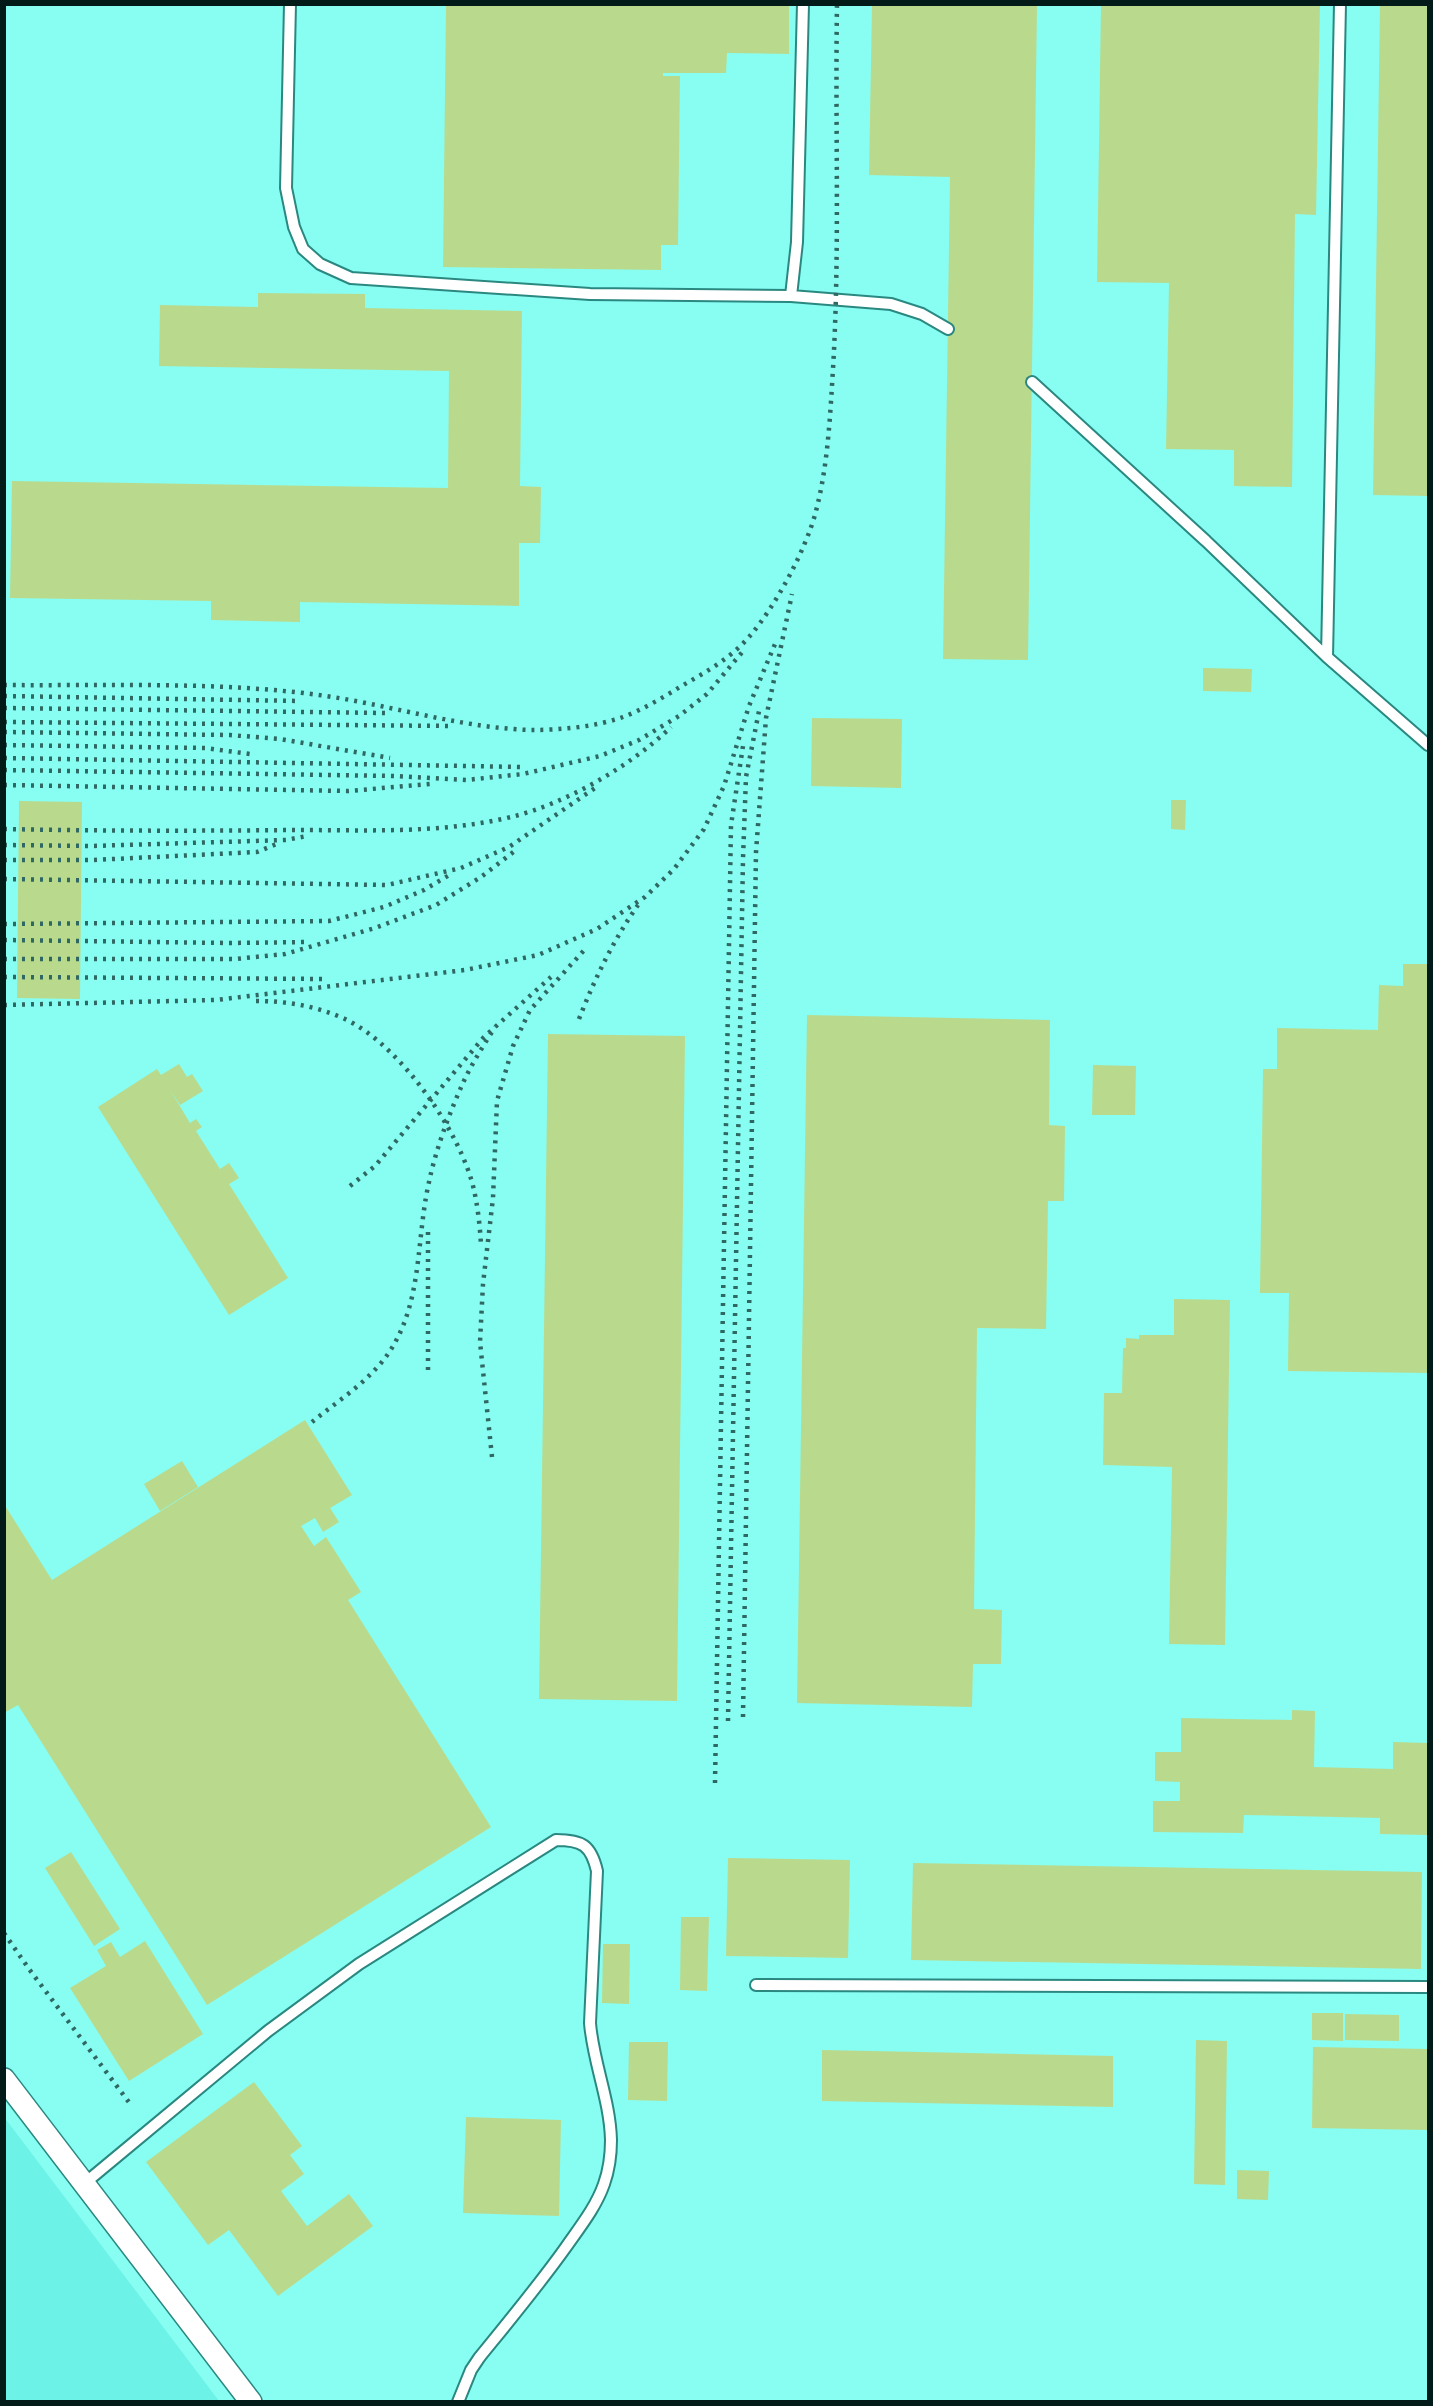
<svg xmlns="http://www.w3.org/2000/svg" width="1433" height="2406" font-family="'PT Sans',sans-serif">
<style>
.built{fill:#6df2e7}
.building{fill:#b9da8d}
.lines{fill:none;stroke-linecap:round;stroke-linejoin:round}
.service-casing{stroke:#2a8881;stroke-width:14}
.minor-casing{stroke:#2a8881;stroke-width:24}
.service{stroke:#fff;stroke-width:10}
.minor{stroke:#fff;stroke-width:21}
.rail{stroke:#2f6762;stroke-width:4.5;stroke-dasharray:3 6;stroke-linecap:butt}
</style>
<rect width="100%" height="100%" fill="#88fdf2"/>
<!-- built -->
<path class="built" d="M 4,2117 L 151,2311 L 219,2401 L 5,2401 Z"/>
<!-- building -->
<path class="building" d="M 446,4 L 789,4 L 789,54 L 727,53 L 726,73 L 663,73 L 663,76 L 680,76 L 678,245 L 661,245 L 661,270 L 443,267 Z
M 1101,4 L 1320,4 L 1316,215 L 1295,214 L 1292,487 L 1234,486 L 1234,450 L 1166,449 L 1169,283 L 1097,282 Z
M 1380,4 L 1428,4 L 1428,496 L 1373,495 Z
M 872,5 L 1037,5 L 1028,660 L 943,659 L 950,177 L 869,175 Z
M 258,293 L 365,294 L 365,308 L 522,311 L 520,486 L 541,487 L 540,543 L 519,543 L 519,606 L 300,602 L 300,622 L 211,620 L 211,601 L 10,598 L 12,481 L 448,488 L 449,371 L 159,366 L 160,305 L 258,307 Z
M 1203,668 L 1252,669 L 1251,692 L 1203,691 Z
M 812,718 L 902,719 L 901,788 L 811,786 Z
M 1171,800 L 1186,800 L 1185,830 L 1171,829 Z
M 19,801 L 82,802 L 80,999 L 17,998 Z
M 1403,964 L 1428,964 L 1428,1373 L 1288,1371 L 1289,1293 L 1260,1293 L 1263,1069 L 1277,1069 L 1277,1028 L 1378,1030 L 1379,985 L 1403,986 Z
M 807,1015 L 1050,1020 L 1049,1125 L 1065,1126 L 1064,1201 L 1048,1201 L 1046,1329 L 977,1328 L 974,1609 L 1002,1610 L 1001,1664 L 973,1664 L 972,1707 L 797,1703 Z
M 548,1034 L 685,1036 L 677,1701 L 539,1699 Z
M 179,1064 L 187,1077 L 192,1074 L 203,1091 L 180,1105 L 169,1088 L 190,1123 L 196,1119 L 202,1127 L 196,1131 L 220,1169 L 229,1163 L 239,1178 L 229,1184 L 288,1278 L 229,1315 L 98,1107 L 157,1069 L 161,1075 Z
M 1093,1065 L 1136,1066 L 1135,1115 L 1092,1115 Z
M 1174,1299 L 1230,1300 L 1225,1645 L 1169,1644 L 1172,1467 L 1103,1465 L 1104,1393 L 1122,1393 L 1123,1348 L 1126,1348 L 1126,1338 L 1139,1339 L 1139,1335 L 1174,1335 Z
M 305,1420 L 352,1495 L 330,1508 L 339,1522 L 323,1532 L 315,1518 L 301,1526 L 314,1546 L 326,1537 L 361,1592 L 348,1600 L 491,1827 L 207,2005 L 18,1705 L 4,1713 L 4,1504 L 52,1580 Z
M 182,1461 L 198,1487 L 160,1511 L 144,1484 Z
M 1292,1710 L 1315,1711 L 1314,1767 L 1393,1769 L 1393,1742 L 1428,1743 L 1428,1835 L 1380,1834 L 1380,1818 L 1244,1815 L 1243,1833 L 1153,1832 L 1153,1801 L 1180,1801 L 1180,1782 L 1155,1781 L 1155,1752 L 1181,1752 L 1181,1718 L 1292,1720 Z
M 71,1852 L 120,1929 L 94,1946 L 45,1868 Z
M 728,1858 L 850,1860 L 848,1958 L 726,1956 Z
M 913,1863 L 1422,1872 L 1421,1969 L 911,1960 Z
M 681,1917 L 709,1917 L 707,1991 L 680,1990 Z
M 145,1941 L 203,2034 L 129,2081 L 70,1988 L 106,1966 L 97,1950 L 111,1942 L 120,1957 Z
M 603,1944 L 630,1944 L 629,2004 L 602,2003 Z
M 1312,2013 L 1343,2013 L 1343,2041 L 1312,2040 Z
M 1345,2014 L 1399,2015 L 1399,2041 L 1345,2040 Z
M 1196,2040 L 1227,2041 L 1225,2185 L 1194,2184 Z
M 629,2042 L 668,2042 L 667,2101 L 628,2100 Z
M 1313,2047 L 1428,2049 L 1428,2130 L 1312,2128 Z
M 822,2050 L 1113,2056 L 1113,2107 L 822,2101 Z
M 254,2082 L 302,2146 L 290,2155 L 304,2174 L 281,2191 L 307,2226 L 349,2194 L 373,2226 L 278,2296 L 229,2230 L 208,2245 L 146,2162 Z
M 466,2117 L 561,2120 L 559,2216 L 463,2213 Z
M 1237,2170 L 1269,2171 L 1268,2200 L 1237,2199 Z"/>
<g class="lines">
<!-- service casing -->
<g class="service-casing">
<path id="service" d="M 290,4 L 286,188 L 294,227 L 303,249 L 320,264 L 351,278 L 590,294 L 791,296
M 803,4 L 797,242 L 791,296 L 891,304 L 922,314 L 948,329
M 1032,382 L 1206,541 L 1327,657 L 1428,745
M 1327,657 L 1340,4
M 756,1985 L 1428,1987
M 85,2183 L 268,2031 L 359,1964 L 556,1840 C 582,1840 591,1845 597,1871 L 590,2023 C 593,2062 610,2100 611,2140 C 611,2155 609,2170 604,2184 C 596,2207 580,2227 566,2247 C 539,2285 509,2321 479,2358 L 471,2370 L 458,2402"/>
</g>
<!-- minor casing -->
<g class="minor-casing">
<path id="minor" d="M 4,2079 L 251,2402"/>
</g>
<!-- service -->
<use href="#service" class="service"/>
<!-- minor -->
<use href="#minor" class="minor"/>
<!-- rail -->
<path class="rail" d="M 4,685 C 109,686 223,681 326,696 C 394,706 462,728 531,730 C 560,730 595,727 623,717 C 642,710 662,698 680,687 C 704,673 730,659 749,637 C 775,607 806,550 816,511 C 828,465 830,417 833,369 C 840,248 835,126 837,4
M 4,696 L 301,701
M 4,708 L 385,713
M 4,722 L 454,726
M 4,732 L 230,735 L 280,739 L 390,758
M 4,745 L 205,748 L 250,754
M 4,758 L 523,767
M 4,770 L 395,776 L 466,780 L 523,774 L 600,756 L 639,740 L 679,716 L 707,694 L 744,650
M 4,785 L 348,791 L 430,784
M 4,829 C 101,831 198,831 294,830 C 366,830 440,834 511,817 C 565,804 631,766 671,727
M 4,845 L 91,846 L 286,840 L 307,836
M 4,860 L 93,860 L 257,852 L 279,843
M 4,879 L 387,885 L 461,868 L 509,847 L 595,788
M 4,924 L 329,921 L 384,907 L 424,890 L 451,874
M 4,940 L 230,943 L 309,942
M 4,959 L 235,959 L 285,954 L 375,928 L 436,905 L 481,877 L 516,850
M 4,977 L 328,979
M 256,1001 C 287,1001 316,1006 345,1019 C 400,1045 461,1132 474,1190 C 478,1208 480,1227 481,1245
M 4,1005 L 216,1000 L 465,970 L 538,955 L 597,929 L 645,897 L 674,869 L 704,829 L 724,786 L 749,706 L 775,644
M 579,1019 C 595,978 613,941 638,905
M 350,1186 L 375,1166 L 484,1037 L 551,977
M 428,1370 L 428,1232
M 312,1422 C 339,1400 371,1380 390,1351 C 423,1300 416,1239 429,1182 C 436,1149 449,1114 463,1083 C 472,1063 484,1045 495,1027
M 492,1457 L 480,1342 L 483,1284 L 493,1198 L 497,1101 L 513,1046 L 530,1010 L 587,947
M 743,1717 L 756,852 L 766,718 L 792,594
M 728,1721 L 743,859 L 746,777 L 759,711
M 715,1783 L 731,825 L 743,746
M 4,1933 L 29,1969 L 131,2105"/>
</g>
<!-- border -->
<rect width="1433" height="2406" fill="none" stroke="#021b19" stroke-width="12"/>
</svg>
